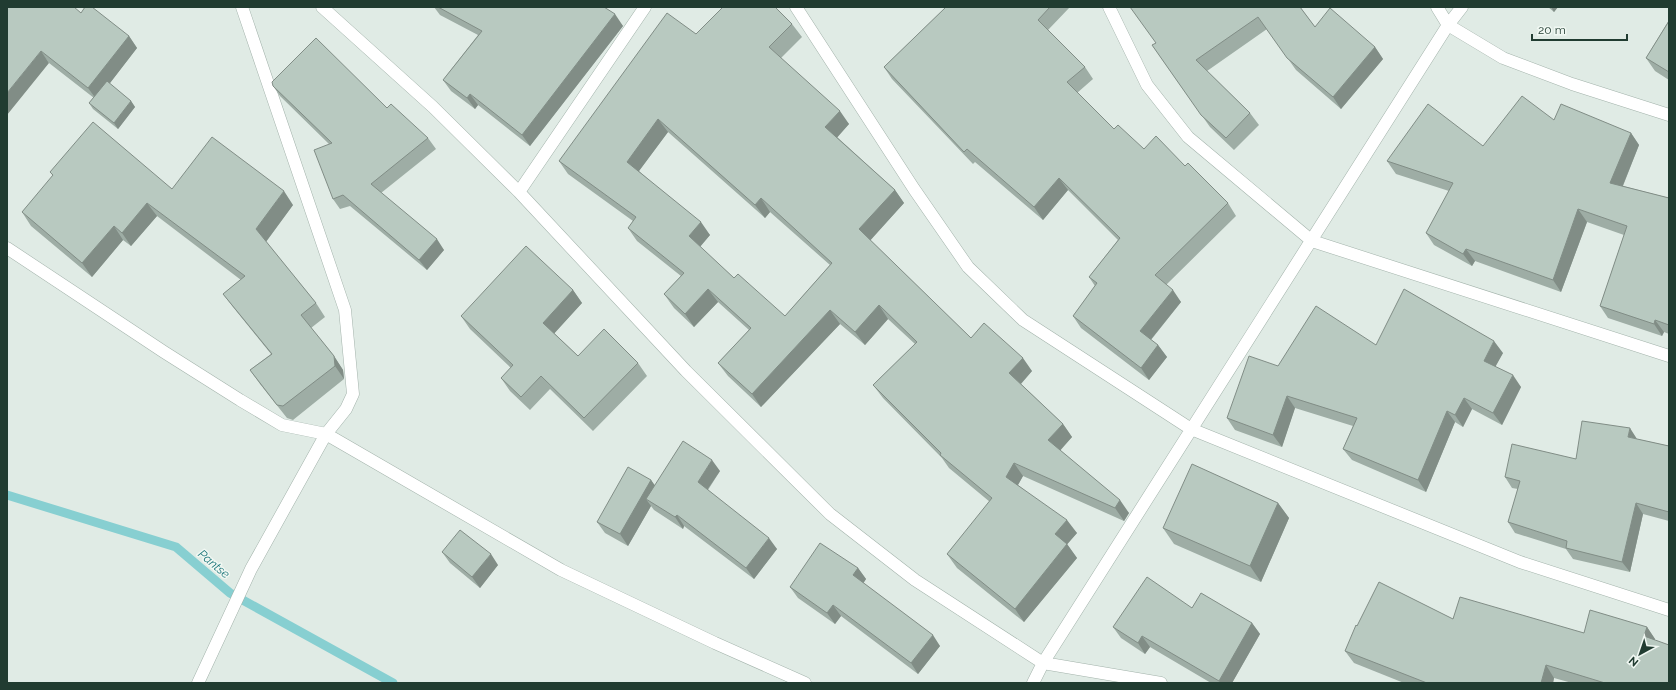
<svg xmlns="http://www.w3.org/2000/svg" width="1676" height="690" font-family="Raleway,sans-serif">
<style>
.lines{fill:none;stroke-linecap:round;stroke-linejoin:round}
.stream{stroke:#87cfd1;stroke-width:9}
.minor-casing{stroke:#a3b3ab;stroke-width:13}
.minor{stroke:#fff;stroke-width:12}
.wall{fill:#9eada5;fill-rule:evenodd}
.shaded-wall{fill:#818d86}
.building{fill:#b8c9c0;stroke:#818d86;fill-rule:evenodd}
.labels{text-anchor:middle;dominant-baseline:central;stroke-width:3;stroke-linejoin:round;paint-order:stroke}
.water-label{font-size:12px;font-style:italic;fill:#1a7478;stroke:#f1f8f3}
</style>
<rect width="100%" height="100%" fill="#e0ebe5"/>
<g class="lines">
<!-- stream -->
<path class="stream" d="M 7,495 L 176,547 L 230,593 L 393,683"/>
<!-- minor casing -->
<g class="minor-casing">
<path id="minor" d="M 322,7 L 433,107 L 519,192 L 686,371 L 830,514 L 915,580 L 1043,663 L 1033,683
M 796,7 L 914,189 L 968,267 L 1023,320 L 1191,429 L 1520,562 L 1669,610
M 1109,7 L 1147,85 L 1188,137 L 1312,241 L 1669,356
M 1437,7 L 1448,25 L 1503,58 L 1572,84 L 1669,115
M 519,192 L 645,7
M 7,248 L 164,352 L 240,400 L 282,425 L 326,434 L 346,409 L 353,394 L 345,310 L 242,7
M 198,683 L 251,569 L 326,434 L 561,570 L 715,643 L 805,683
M 1161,683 L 1043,663 L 1448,25 L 1462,7"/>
</g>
<!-- minor -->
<use href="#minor" class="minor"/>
</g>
<!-- wall -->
<path class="wall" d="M 7,7 L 81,13 L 129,36 L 137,48 L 109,84 L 131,101 L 135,107 L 118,129 L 93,109 L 89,103 L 94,98 L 49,63 Z
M 434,7 L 606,7 L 605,8 L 623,26 L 530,146 L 478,105 L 475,109 L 451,91 L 443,80 L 478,35 L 440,15 Z
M 946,7 L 1070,7 L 1048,30 L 1085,67 L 1093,79 L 1077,93 L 1114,129 L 1144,149 L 1185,166 L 1228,203 L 1236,216 L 1166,285 L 1181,302 L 1151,340 L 1158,345 L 1167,357 L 1149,380 L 1081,328 L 1073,316 L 1095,286 L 1089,277 L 1118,240 L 1068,190 L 1043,220 L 975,162 L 973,164 L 892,79 L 884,67 Z
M 1300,7 L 1315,27 L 1375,47 L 1383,59 L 1341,109 L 1296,70 L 1267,29 L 1207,71 L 1250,113 L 1259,125 L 1234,150 L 1210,127 L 1152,45 L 1156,43 Z
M 1548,7 L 1558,7 L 1554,12 Z
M 1669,20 L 1669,80 L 1655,71 L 1646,58 Z
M 792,24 L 802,37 L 781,58 L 849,124 L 837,137 L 895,190 L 904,203 L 870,240 L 971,338 L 1032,371 L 1021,384 L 1063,424 L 1072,437 L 1060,450 L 1129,513 L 1124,521 L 1023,476 L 1018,485 L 1077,533 L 1067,544 L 1077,558 L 1024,622 L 957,568 L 947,554 L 990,502 L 949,468 L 942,458 L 883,398 L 873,385 L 915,344 L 888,319 L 865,345 L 840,324 L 761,407 L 728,376 L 718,363 L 749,330 L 718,302 L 694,327 L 674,308 L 664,294 L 681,276 L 637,241 L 628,228 L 633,221 L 568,174 L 559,161 L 696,34 ZM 668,132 L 765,218 L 770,212 L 830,265 L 785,316 L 734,278 L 700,247 L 710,235 L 639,171 Z
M 273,86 L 387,108 L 428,138 L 436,149 L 381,193 L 444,250 L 427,270 L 350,206 L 340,209 L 333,199 L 329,144 L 280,96 Z
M 1554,120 L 1631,133 L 1639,145 L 1623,186 L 1669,198 L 1669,334 L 1664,332 L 1662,336 L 1608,318 L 1600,306 L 1624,235 L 1587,222 L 1561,292 L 1475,261 L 1472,266 L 1434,245 L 1426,233 L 1449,191 L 1396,174 L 1387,161 L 1483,146 Z
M 50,172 L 172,189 L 293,205 L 266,242 L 316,303 L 325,317 L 311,328 L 334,356 L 343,370 L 344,379 L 293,420 L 287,418 L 260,384 L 250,370 L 271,354 L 233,307 L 223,294 L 241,280 L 157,216 L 131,246 L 123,240 L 92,277 L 31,226 L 22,212 L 53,176 Z
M 573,290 L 582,303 L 554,333 L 578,356 L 638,363 L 647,376 L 593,431 L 550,389 L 530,410 L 510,391 L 501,378 L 511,368 L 470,329 L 461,316 Z
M 1376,345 L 1503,353 L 1495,366 L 1521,387 L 1502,425 L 1472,409 L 1463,427 L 1455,422 L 1426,492 L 1352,460 L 1343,449 L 1353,426 L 1295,408 L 1282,447 L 1235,430 L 1227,418 L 1278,366 Z
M 1637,439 L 1669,446 L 1669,521 L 1643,514 L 1630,572 L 1573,559 L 1566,549 L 1515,533 L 1508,522 L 1518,489 L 1512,488 L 1505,477 L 1576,459 Z
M 720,471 L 708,490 L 777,549 L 754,579 L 684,526 L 683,529 L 654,510 L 651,506 L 628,546 L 605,533 L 597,522 L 651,480 L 654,485 Z
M 1278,503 L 1289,518 L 1261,582 L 1174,544 L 1163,528 Z
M 442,552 L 498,565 L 480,588 L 450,563 Z
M 858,568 L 866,579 L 863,583 L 940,646 L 918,674 L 841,616 L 835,624 L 798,598 L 790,587 Z
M 1192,608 L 1252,623 L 1260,634 L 1232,683 L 1211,683 L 1150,647 L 1145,654 L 1121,638 L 1113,627 Z
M 1453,619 L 1584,633 L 1647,627 L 1655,639 L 1655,640 L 1669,683 L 1572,683 L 1554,678 L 1553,683 L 1404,683 L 1354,663 L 1345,651 L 1357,626 Z"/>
<!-- shaded-wall -->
<path class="shaded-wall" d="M 1551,7 L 1558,7 L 1554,12 Z
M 615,14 L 623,26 L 530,146 L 522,135 Z
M 129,36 L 137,48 L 97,100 L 88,88 Z
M 1375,47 L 1383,59 L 1341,109 L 1333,97 Z
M 41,51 L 49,63 L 7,115 L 7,93 Z
M 470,94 L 478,105 L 475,109 L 467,98 Z
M 131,101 L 135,107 L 118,129 L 114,123 Z
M 840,111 L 849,124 L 835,140 L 825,127 Z
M 658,119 L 668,132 L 636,175 L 627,162 Z
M 1631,133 L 1639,145 L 1619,195 L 1610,183 Z
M 1059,178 L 1068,190 L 1043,220 L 1034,207 Z
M 895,190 L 904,203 L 868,243 L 859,229 Z
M 284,191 L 293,205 L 265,243 L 256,229 Z
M 761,198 L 770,212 L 765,218 L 755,205 Z
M 147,203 L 157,216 L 131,246 L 122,233 Z
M 1578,209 L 1587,222 L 1561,292 L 1553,280 Z
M 701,222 L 710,235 L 698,249 L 689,236 Z
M 114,226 L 123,240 L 92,277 L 82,263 Z
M 437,239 L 444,250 L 427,270 L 419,260 Z
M 1466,249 L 1475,261 L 1472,266 L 1463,254 Z
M 708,289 L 718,302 L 694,327 L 685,314 Z
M 573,290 L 582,303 L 552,336 L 543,323 Z
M 1173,290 L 1181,302 L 1148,343 L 1140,331 Z
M 879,305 L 888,319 L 865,345 L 855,332 Z
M 830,310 L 840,324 L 761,407 L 752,394 Z
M 1655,320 L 1664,332 L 1662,336 L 1654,324 Z
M 1494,341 L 1503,353 L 1492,373 L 1484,361 Z
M 1158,345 L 1167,357 L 1149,380 L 1141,368 Z
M 334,356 L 343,370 L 344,379 L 335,366 Z
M 1023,358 L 1032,371 L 1018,387 L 1009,373 Z
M 1513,375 L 1521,387 L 1502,425 L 1493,413 Z
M 1287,396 L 1295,408 L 1282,447 L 1273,435 Z
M 1464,398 L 1472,409 L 1463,427 L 1455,415 Z
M 1447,411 L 1455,422 L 1426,492 L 1418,480 Z
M 1063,424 L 1072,437 L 1058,453 L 1048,440 Z
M 1630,428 L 1637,439 L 1628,437 Z
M 712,460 L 720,471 L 705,493 L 698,482 Z
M 1014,463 L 1023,476 L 1015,490 L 1006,477 Z
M 651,480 L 659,491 L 646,499 L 651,506 L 628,546 L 620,534 Z
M 1120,500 L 1129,513 L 1124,521 L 1115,508 Z
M 1278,503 L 1289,518 L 1261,582 L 1250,566 Z
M 1636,503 L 1643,514 L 1630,572 L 1622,562 Z
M 677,515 L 684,526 L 683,529 L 675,517 Z
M 1067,520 L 1077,533 L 1064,548 L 1055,534 Z
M 769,538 L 777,549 L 754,579 L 746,568 Z
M 1067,544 L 1077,558 L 1024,622 L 1015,609 Z
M 491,554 L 498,565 L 480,588 L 472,577 Z
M 858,568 L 866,579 L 861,587 L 853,575 Z
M 833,605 L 841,616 L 835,624 L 827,613 Z
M 1252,623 L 1260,634 L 1232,683 L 1220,683 L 1219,681 Z
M 1647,627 L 1655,639 L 1653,649 L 1644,636 Z
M 933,635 L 940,646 L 918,674 L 911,663 Z
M 1142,636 L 1150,647 L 1145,654 L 1138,643 Z
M 1546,665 L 1554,678 L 1553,683 L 1541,683 Z"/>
<!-- building -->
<path class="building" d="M 7,7 L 74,7 L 81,13 L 85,7 L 92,7 L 129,36 L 88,88 L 41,51 L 7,93 Z
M 438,7 L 604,7 L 615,14 L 522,135 L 470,94 L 467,98 L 443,80 L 482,31 Z
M 723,7 L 775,7 L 792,24 L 769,47 L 840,111 L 825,127 L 895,190 L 859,229 L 971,338 L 984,323 L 1023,358 L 1009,373 L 1063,424 L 1048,440 L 1120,500 L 1115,508 L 1014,463 L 1006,477 L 1067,520 L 1055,534 L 1067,544 L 1015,609 L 947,554 L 992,498 L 940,455 L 941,453 L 873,385 L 917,342 L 879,305 L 855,332 L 830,310 L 752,394 L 718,363 L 751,328 L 708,289 L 685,314 L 664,294 L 684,273 L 628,228 L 636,217 L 559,161 L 667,13 L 696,34 ZM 658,119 L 755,205 L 761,198 L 832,263 L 785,316 L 738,274 L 734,278 L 689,236 L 701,222 L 627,162 Z
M 946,7 L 1050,7 L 1038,20 L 1085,67 L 1067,82 L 1114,129 L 1118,125 L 1144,149 L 1156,136 L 1185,166 L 1188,163 L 1228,203 L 1155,275 L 1173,290 L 1140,331 L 1158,345 L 1141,368 L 1073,316 L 1097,283 L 1089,277 L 1120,238 L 1059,178 L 1034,207 L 967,149 L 964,152 L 884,67 Z
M 1130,7 L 1300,7 L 1315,27 L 1330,8 L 1375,47 L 1333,97 L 1287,58 L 1258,17 L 1196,60 L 1250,113 L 1226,138 L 1201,115 L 1152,45 L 1156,43 Z
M 1669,21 L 1669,72 L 1646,58 Z
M 316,38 L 387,108 L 391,104 L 428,138 L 371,184 L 437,239 L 419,260 L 343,195 L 333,199 L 314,150 L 332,143 L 273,86 L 272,82 Z
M 107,81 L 131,101 L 114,123 L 89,103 Z
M 1522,96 L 1554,120 L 1561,104 L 1631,133 L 1610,183 L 1669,198 L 1669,325 L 1655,320 L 1654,324 L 1600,306 L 1627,226 L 1578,209 L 1553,280 L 1466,249 L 1463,254 L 1426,233 L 1453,183 L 1387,161 L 1428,104 L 1483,146 Z
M 93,122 L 172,189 L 212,137 L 284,191 L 256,229 L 316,303 L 301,315 L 334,356 L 335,366 L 283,406 L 277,405 L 250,370 L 272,354 L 223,294 L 245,276 L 147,203 L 122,233 L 114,226 L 82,263 L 22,212 L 53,175 L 50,172 Z
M 526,246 L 573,290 L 543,323 L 578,356 L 604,329 L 638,363 L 584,418 L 541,376 L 521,397 L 501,378 L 513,365 L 461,316 Z
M 1404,289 L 1494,341 L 1484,361 L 1513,375 L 1493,413 L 1464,398 L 1455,415 L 1447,411 L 1418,480 L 1343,449 L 1357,418 L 1287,396 L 1273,435 L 1227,418 L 1249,356 L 1278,366 L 1316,306 L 1376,345 Z
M 1582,421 L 1630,428 L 1628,437 L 1669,446 L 1669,512 L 1636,503 L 1622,562 L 1566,548 L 1567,541 L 1508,522 L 1520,481 L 1505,477 L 1512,444 L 1576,459 Z
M 683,441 L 712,460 L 698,482 L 769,538 L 746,568 L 677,515 L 675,517 L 646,499 Z
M 1192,464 L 1278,503 L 1250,566 L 1163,528 Z
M 628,467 L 651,480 L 620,534 L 597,522 Z
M 460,530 L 491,554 L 472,577 L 442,552 Z
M 820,543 L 858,568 L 853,575 L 933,635 L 911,663 L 833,605 L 827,613 L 790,587 Z
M 1147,577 L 1192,608 L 1201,593 L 1252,623 L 1219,681 L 1142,636 L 1138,643 L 1113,627 Z
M 1379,582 L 1453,619 L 1460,597 L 1584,633 L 1590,610 L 1647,627 L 1644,636 L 1669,645 L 1669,683 L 1605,683 L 1546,665 L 1541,683 L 1427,683 L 1345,651 L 1356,625 L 1357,626 Z"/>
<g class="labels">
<!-- water labels -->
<g class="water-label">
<text transform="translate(214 564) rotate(40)">Pantse</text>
</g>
</g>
<!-- border -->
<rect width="1676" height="690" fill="none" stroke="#213c31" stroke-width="16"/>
<!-- north arrow -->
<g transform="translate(1640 654) rotate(220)" stroke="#f1f8f3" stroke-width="3" paint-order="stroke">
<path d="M0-3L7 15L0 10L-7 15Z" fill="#213c31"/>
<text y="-6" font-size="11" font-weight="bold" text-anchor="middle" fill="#213c31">N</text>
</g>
<!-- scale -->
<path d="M1532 34v6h95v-6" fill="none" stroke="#213c31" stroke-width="2"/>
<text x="1538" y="34" font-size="12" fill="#213c31" stroke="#f1f8f3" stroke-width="3" paint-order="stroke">20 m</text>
</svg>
